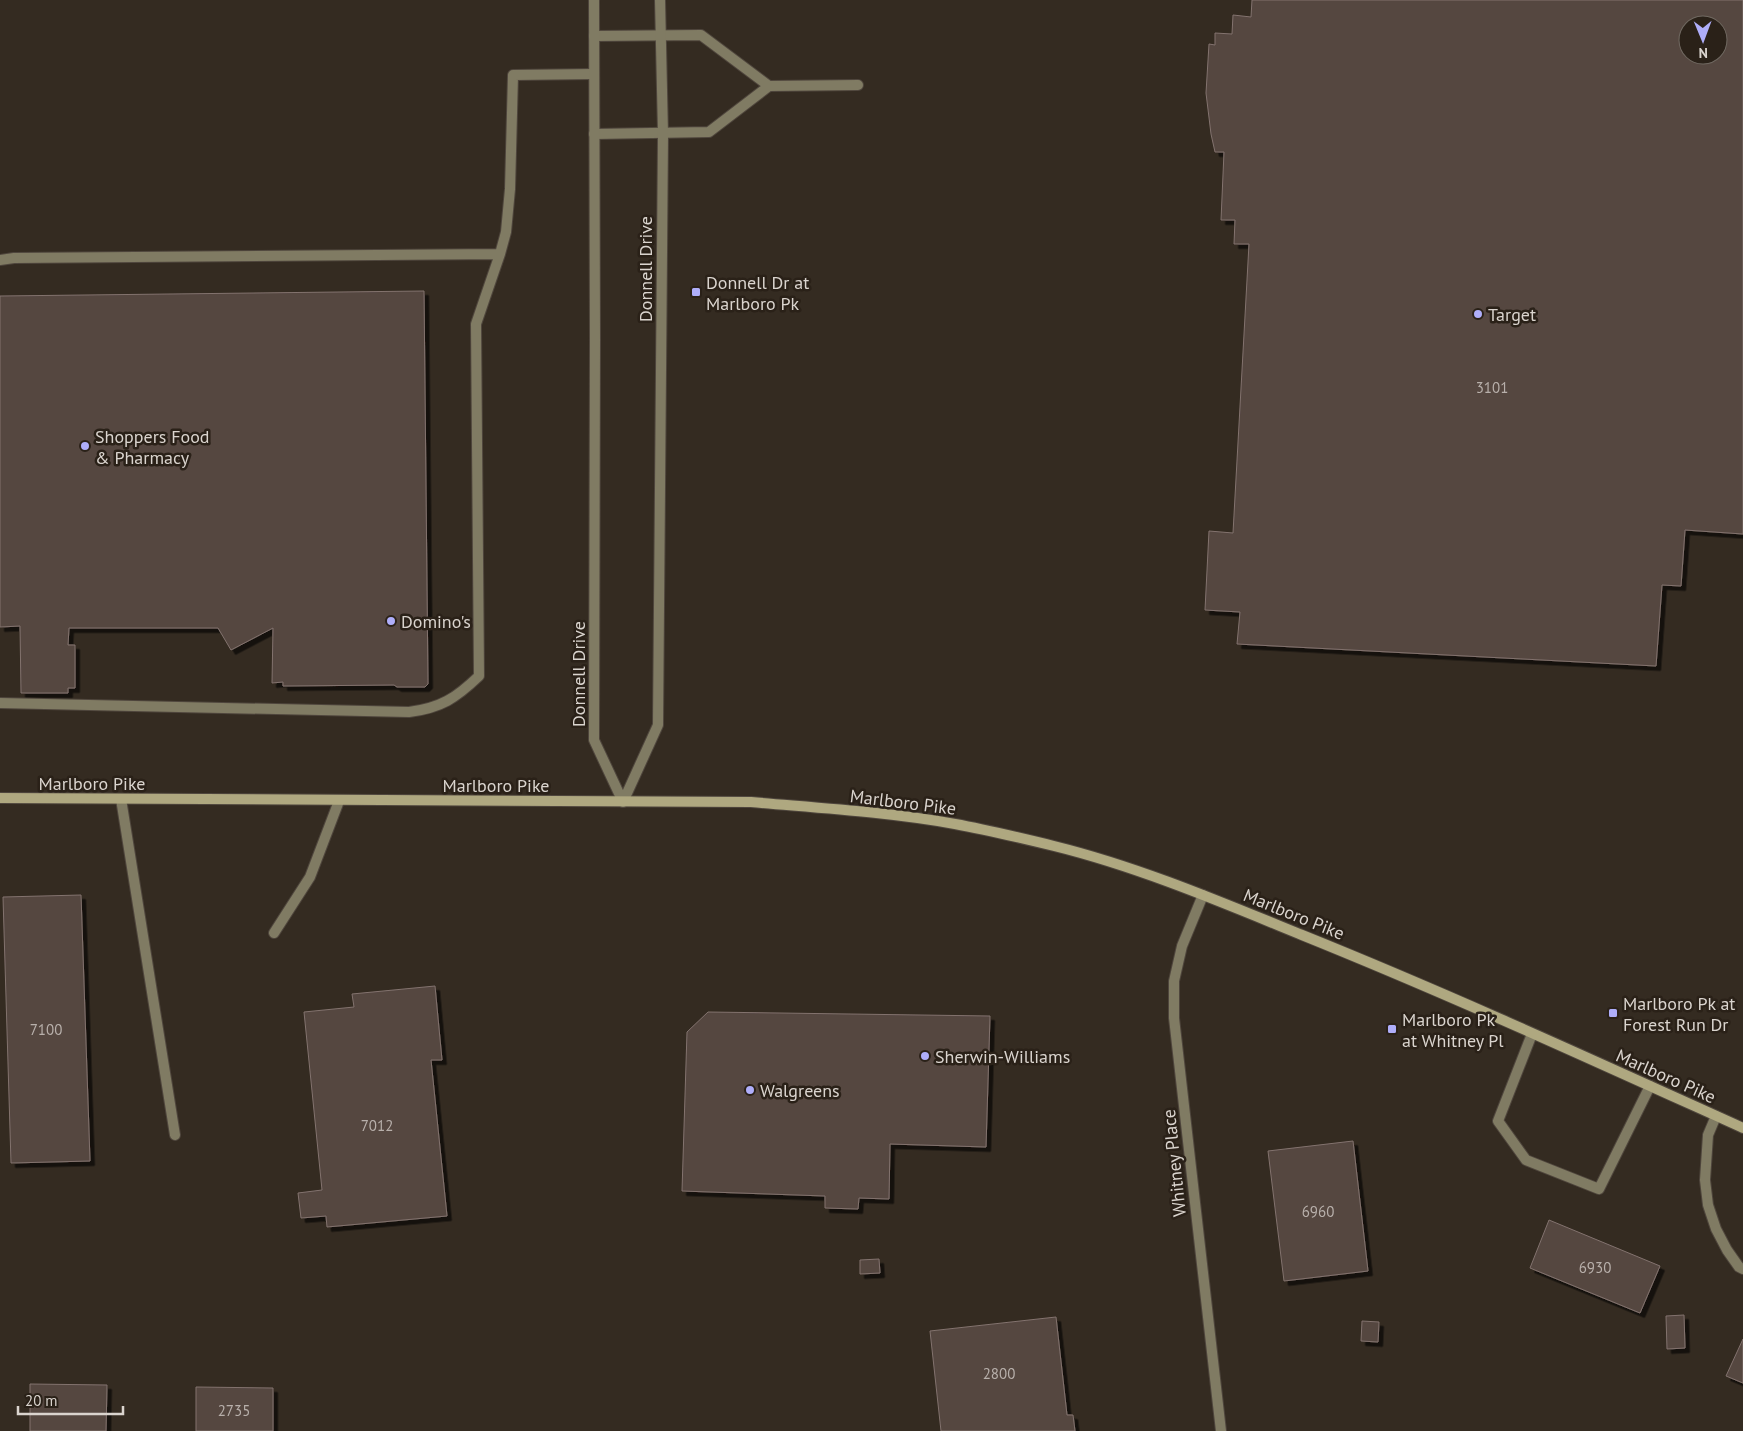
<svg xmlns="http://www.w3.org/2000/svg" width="1743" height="1431" font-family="'PT Sans',sans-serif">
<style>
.building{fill:#544641;stroke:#83736e;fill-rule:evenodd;filter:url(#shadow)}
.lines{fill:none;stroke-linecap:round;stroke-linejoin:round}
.service-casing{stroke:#4f463d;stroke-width:12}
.minor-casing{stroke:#4f463d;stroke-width:12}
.tertiary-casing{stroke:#4f463d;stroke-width:12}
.secondary-casing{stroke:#4f463d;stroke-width:12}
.service{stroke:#807b63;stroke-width:10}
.minor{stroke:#807b63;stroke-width:10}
.tertiary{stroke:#807b63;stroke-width:10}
.secondary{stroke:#afa880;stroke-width:10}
.poi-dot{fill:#afaefa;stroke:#2a2118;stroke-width:2}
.labels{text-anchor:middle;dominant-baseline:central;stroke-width:5;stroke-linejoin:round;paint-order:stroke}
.number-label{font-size:15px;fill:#b8b0ab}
.street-label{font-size:18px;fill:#dad4ce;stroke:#2a2118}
.poi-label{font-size:18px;fill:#dad4ce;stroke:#2a2118;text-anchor:start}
</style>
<defs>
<filter id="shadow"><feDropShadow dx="4.5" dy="4.5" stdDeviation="0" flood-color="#0009"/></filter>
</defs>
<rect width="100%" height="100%" fill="#342b21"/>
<!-- building -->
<path class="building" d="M 1252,0 L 1743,0 L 1743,534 L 1685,530 L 1681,586 L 1662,585 L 1656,666 L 1237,644 L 1240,612 L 1205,610 L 1209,531 L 1233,533 L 1249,244 L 1234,244 L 1235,220 L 1221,220 L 1224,152 L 1215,152 L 1211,134 L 1206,93 L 1209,44 L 1215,45 L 1215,33 L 1232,34 L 1233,15 L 1251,17 ZM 1688,25 L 1718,25 L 1718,55 L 1688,55 Z
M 424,291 L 428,684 L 425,687 L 397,687 L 394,685 L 283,686 L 283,682 L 272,683 L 273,628 L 231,650 L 218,628 L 69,628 L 68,645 L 75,645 L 75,688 L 68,688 L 68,693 L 21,693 L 20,626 L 0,627 L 0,296 Z
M 81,895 L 90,1161 L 11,1163 L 3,897 Z
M 435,986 L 442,1060 L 431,1060 L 447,1216 L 327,1227 L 326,1216 L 301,1218 L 298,1193 L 322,1190 L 304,1012 L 354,1007 L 352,994 Z
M 708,1012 L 990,1016 L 986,1147 L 890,1144 L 889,1199 L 859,1198 L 858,1209 L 825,1208 L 825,1196 L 682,1191 L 687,1032 Z
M 1353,1141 L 1368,1271 L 1284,1281 L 1268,1151 Z
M 1549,1220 L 1660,1266 L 1640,1313 L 1530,1268 Z
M 879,1259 L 880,1273 L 860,1274 L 860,1260 Z
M 1684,1315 L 1685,1348 L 1667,1349 L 1666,1316 Z
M 1056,1317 L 1067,1415 L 1073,1415 L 1075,1431 L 941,1431 L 930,1331 Z
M 1362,1321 L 1379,1322 L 1378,1342 L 1361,1341 Z
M 1743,1339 L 1743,1383 L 1726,1376 Z
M 30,1384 L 107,1385 L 106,1431 L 30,1431 Z
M 196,1387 L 273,1388 L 273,1431 L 196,1431 Z"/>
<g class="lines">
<!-- service casing -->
<g class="service-casing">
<path id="service" d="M 594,36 L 701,35 L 769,86
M 594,134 L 709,132 L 769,86 L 858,85
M 0,260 L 14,258 L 500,254
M 0,703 L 409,712 C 441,708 456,698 479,676 L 476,324 L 500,254 L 506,232 L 510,189 L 513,75 L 594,74
M 121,799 L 175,1135
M 274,933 L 310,877 L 339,801
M 1532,1034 L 1498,1121 L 1526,1160 L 1599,1189 L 1650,1086
M 1716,1116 L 1708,1135 L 1705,1180 L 1708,1205 L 1716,1229 L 1727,1250 L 1739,1267 L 1743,1269"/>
</g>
<!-- minor casing -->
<g class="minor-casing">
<path id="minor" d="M 1203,895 L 1182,946 L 1174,981 L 1174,1018 L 1221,1431"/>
</g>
<!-- tertiary casing -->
<g class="tertiary-casing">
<path id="tertiary" d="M 594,0 L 595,339 L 594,740 L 623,802
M 623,802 L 658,725 L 663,134 L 660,0"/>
</g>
<!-- secondary casing -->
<g class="secondary-casing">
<path id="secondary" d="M 0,798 L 751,802 C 819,808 888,812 955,824 C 988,830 1021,838 1054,846 C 1139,867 1221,902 1302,935 C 1451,995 1597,1062 1743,1128"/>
</g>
<!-- service -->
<use href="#service" class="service"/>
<!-- minor -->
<use href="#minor" class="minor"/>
<!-- tertiary -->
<use href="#tertiary" class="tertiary"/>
<!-- secondary -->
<use href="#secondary" class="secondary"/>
</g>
<!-- markers -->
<g class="poi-dot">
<rect x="691" y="287" width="10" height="10" rx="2.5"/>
<circle cx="1478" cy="314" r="5"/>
<circle cx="85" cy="446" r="5"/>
<circle cx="391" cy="621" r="5"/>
<rect x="1608" y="1008" width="10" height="10" rx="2.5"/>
<rect x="1387" y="1024" width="10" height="10" rx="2.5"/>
<circle cx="925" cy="1056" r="5"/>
<circle cx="750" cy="1090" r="5"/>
</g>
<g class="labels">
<!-- number labels -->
<g class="number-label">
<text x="1492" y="387">3101</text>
<text x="46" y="1029">7100</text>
<text x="377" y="1125">7012</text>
<text x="1318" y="1211">6960</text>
<text x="1595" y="1267">6930</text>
<text x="999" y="1373">2800</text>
<text x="234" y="1410">2735</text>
</g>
<!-- street labels -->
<g class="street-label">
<text transform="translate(645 269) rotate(-90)">Donnell Drive</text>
<text transform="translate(578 674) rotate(-90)">Donnell Drive</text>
<text x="92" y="783">Marlboro Pike</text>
<text x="496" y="785">Marlboro Pike</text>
<text transform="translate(903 802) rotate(7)">Marlboro Pike</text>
<text transform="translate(1294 914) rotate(22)">Marlboro Pike</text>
<text transform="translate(1666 1076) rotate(24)">Marlboro Pike</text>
<text transform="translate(1174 1163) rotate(-96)">Whitney Place</text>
</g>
<!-- poi labels -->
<g class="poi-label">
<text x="706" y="282">Donnell Dr at<tspan x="706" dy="21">Marlboro Pk</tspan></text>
<text x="1488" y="314">Target</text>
<text x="95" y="436">Shoppers Food<tspan x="95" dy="21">&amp; Pharmacy</tspan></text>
<text x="401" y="621">Domino's</text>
<text x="1623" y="1003">Marlboro Pk at<tspan x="1623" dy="21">Forest Run Dr</tspan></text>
<text x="1402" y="1019">Marlboro Pk<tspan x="1402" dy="21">at Whitney Pl</tspan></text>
<text x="935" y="1056">Sherwin-Williams</text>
<text x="760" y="1090">Walgreens</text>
</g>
</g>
<!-- north arrow -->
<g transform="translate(1703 40) rotate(179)"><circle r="24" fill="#2a2118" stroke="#706961"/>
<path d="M0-4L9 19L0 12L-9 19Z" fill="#afaefa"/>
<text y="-8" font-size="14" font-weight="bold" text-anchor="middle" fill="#dad4ce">N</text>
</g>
<!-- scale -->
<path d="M18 1406v8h105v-8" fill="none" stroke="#dad4ce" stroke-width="2.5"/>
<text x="25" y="1406" font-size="15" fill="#dad4ce" stroke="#2a2118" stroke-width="4" paint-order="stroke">20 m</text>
</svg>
